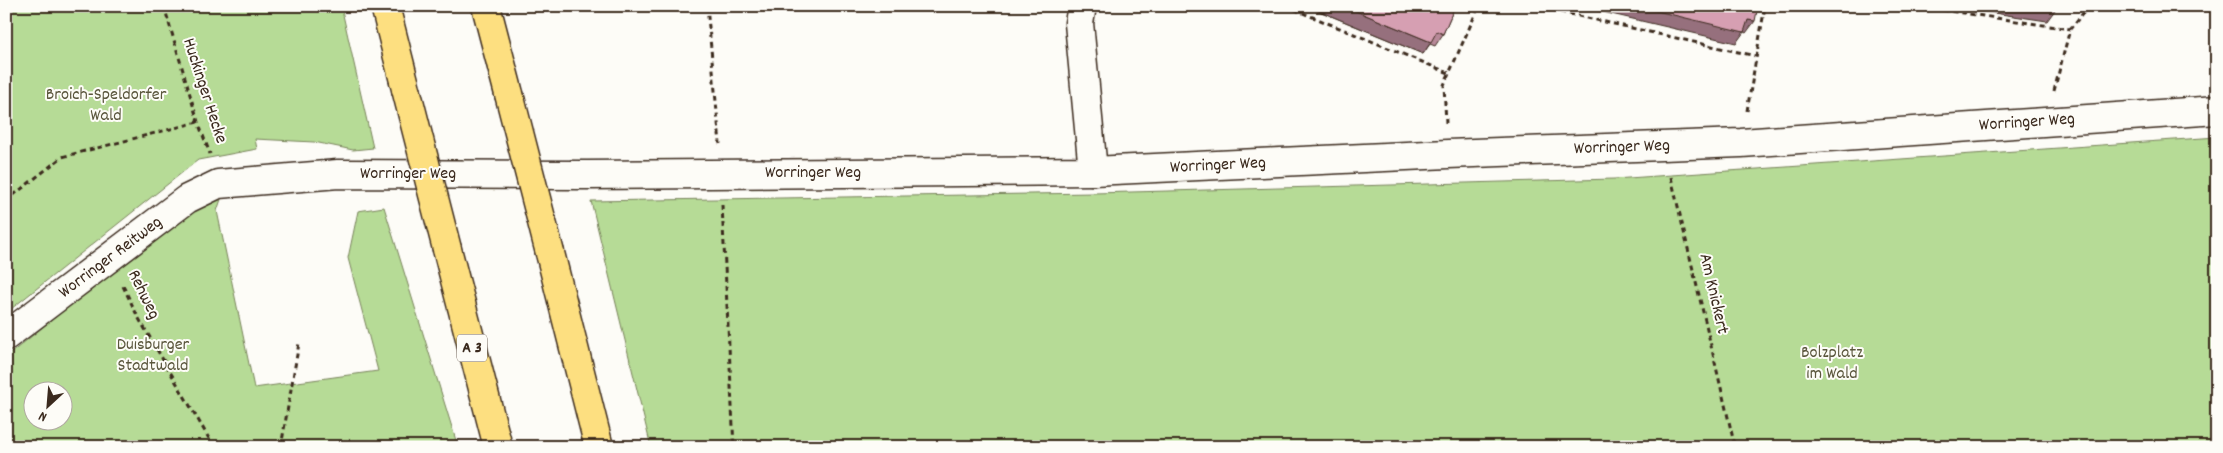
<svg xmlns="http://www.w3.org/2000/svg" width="2223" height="453" font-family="Dekko,sans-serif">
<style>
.green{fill:#b6db96;stroke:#78825a;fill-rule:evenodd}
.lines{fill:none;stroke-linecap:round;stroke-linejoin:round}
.minor-casing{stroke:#3b2a1e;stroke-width:31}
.tertiary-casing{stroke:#3b2a1e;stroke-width:31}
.motorway-casing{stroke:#3b2a1e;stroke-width:31}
.path{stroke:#3b2a1e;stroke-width:3;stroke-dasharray:5 4;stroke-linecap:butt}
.minor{stroke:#fdfcf7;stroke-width:28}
.tertiary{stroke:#fdfcf7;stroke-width:28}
.motorway{stroke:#fddf80;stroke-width:28}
.motorway-bridge-casing{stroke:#3b2a1e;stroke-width:31;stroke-linecap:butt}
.motorway-bridge{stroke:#fddf80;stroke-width:28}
.wall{fill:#b88999;stroke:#3b2a1e}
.shaded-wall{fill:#966f7d;stroke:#3b2a1e}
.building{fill:#d69fb2;stroke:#3b2a1e}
.labels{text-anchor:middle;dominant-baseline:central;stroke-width:4;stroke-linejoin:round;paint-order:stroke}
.shield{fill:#fdfcf7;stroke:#75695f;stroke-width:1}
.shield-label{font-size:16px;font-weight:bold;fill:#3b2a1e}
.street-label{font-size:18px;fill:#3b2a1e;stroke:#fdfcf7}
.park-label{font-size:18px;fill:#5a563c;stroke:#fdfcf7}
</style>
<rect width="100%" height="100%" fill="#fdfcf7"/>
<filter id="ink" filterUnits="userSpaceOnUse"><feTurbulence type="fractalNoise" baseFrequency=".02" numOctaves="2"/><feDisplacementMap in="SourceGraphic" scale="10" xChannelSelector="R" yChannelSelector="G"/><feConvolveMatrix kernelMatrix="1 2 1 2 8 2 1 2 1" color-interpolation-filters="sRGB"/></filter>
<g filter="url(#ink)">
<!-- green -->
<path class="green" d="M 6,6 L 341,6 L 373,148 L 353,150 L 314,142 L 255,139 L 257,149 L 198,160 L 6,313 Z
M 2217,137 L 2217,447 L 651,447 L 591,201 L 1094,193 L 1614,179 Z
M 229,176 L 217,211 L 254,388 L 378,371 L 348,258 L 358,211 L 384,207 L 458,447 L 6,447 L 6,357 ZM 32,390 L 62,390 L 62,420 L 32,420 Z"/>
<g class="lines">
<!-- minor casing -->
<g class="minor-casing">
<path id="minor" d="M 1082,6 L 1079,23 L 1093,171"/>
</g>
<!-- tertiary casing -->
<g class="tertiary-casing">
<path id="tertiary" d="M 6,336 L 187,199 L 218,184 L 338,174 L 587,175 L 1093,171 L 1448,154 L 1741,143 L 2217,110"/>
</g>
<!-- motorway casing -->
<g class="motorway-casing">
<path id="motorway" d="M 385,6 L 406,89
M 486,6 L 509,94
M 447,249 L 498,447
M 550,253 L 599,447"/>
</g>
<!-- path -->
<path class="path" d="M 164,6 L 198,122 L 210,154
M 707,6 L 720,144
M 1286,6 L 1449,73
M 1534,6 L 1756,56
M 1916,6 L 2070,29
M 2054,91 L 2070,29 L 2089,6
M 1747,111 L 1765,6
M 1446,123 L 1444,85 L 1479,6
M 1671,177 L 1735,447
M 6,201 L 62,157 L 198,122
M 722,205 L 734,447
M 123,286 L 138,317 L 214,447
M 281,447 L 299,343"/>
<!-- minor -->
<use href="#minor" class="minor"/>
<!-- tertiary -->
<use href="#tertiary" class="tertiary"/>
<!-- motorway -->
<use href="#motorway" class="motorway"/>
<!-- motorway-bridge casing -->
<g class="motorway-bridge-casing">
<path id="motorway-bridge" d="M 406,89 L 447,249
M 509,94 L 550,253"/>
</g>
<!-- motorway-bridge -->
<use href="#motorway-bridge" class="motorway-bridge"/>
</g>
<!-- wall -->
<path class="wall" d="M 1307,6 L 1455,6 L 1443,34 L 1435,46 L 1430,44 L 1423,54 Z"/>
<!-- shaded-wall -->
<path class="shaded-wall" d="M 1307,6 L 1344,6 L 1431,42 L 1423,54 Z
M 1577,6 L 1636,6 L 1755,21 L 1746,33 L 1744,32 L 1736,43 Z
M 1947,6 L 2032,6 L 2055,10 L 2047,21 Z"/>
<!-- building -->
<path class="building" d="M 1344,6 L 1455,6 L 1443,34 L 1437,31 L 1431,42 Z
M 1636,6 L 1758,6 L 1755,21 L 1748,20 L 1744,32 Z
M 2032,6 L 2056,6 L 2055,10 Z"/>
</g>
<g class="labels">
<!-- shield labels -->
<rect class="shield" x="457" y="334.5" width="30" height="27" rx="4"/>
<g class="shield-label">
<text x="472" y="348">A 3</text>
</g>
<!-- street labels -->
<g class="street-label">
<text transform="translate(204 91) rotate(72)">Huckinger Hecke</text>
<text transform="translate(2027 123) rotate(-4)">Worringer Weg</text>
<text transform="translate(1622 148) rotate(-2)">Worringer Weg</text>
<text transform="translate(1218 166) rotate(-3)">Worringer Weg</text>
<text x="813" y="173">Worringer Weg</text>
<text x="408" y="174">Worringer Weg</text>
<text transform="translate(111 258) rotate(-37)">Worringer Reitweg</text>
<text transform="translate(1713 294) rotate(77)">Am Knickert</text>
<text transform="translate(143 295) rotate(64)">Rehweg</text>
</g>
<!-- park labels -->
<g class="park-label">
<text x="106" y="95">Broich-Speldorfer<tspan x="106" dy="21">Wald</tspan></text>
<text x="153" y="345">Duisburger<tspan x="153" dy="21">Stadtwald</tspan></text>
<text x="1832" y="353">Bolzplatz<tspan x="1832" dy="21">im Wald</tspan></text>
</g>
</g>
<!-- margin -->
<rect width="2223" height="453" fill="none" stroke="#fdfcf7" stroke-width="25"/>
<rect x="12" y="12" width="2198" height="428" fill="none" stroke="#3b2a1e" stroke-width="2" filter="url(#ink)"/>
<!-- north arrow -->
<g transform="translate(48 406) rotate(206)"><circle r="24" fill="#fdfcf7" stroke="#afa8a0"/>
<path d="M0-4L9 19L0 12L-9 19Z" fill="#3b2a1e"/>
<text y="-8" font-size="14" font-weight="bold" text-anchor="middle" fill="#3b2a1e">N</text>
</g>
</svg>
